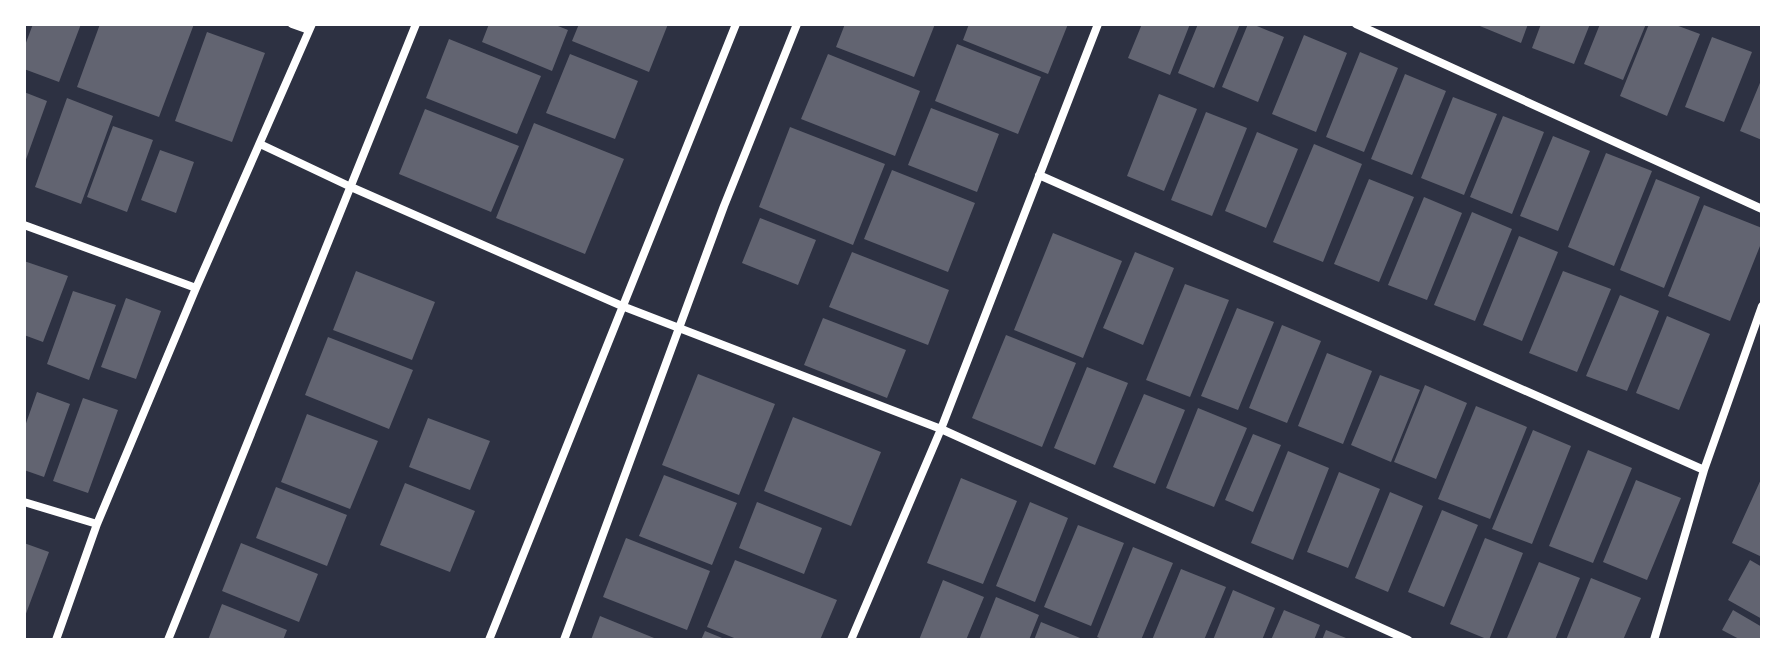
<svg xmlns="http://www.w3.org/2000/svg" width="1786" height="664" font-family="Roboto,sans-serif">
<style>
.building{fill:#626471}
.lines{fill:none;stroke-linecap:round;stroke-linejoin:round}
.minor{stroke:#fff;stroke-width:8}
</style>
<rect width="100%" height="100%" fill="#2d3142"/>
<!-- building -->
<path class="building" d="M 33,24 L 81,24 L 59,82 L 24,69 L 24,48 Z
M 100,24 L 194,24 L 159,117 L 77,87 Z
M 489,24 L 553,24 L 568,30 L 552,71 L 482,42 Z
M 579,24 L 668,24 L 649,72 L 572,41 Z
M 845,24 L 935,24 L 914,77 L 836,47 Z
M 969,24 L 1068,24 L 1048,74 L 963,40 Z
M 1142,24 L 1190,24 L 1170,75 L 1128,58 Z
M 1198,24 L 1240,24 L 1214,88 L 1178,73 Z
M 1248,24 L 1252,24 L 1284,37 L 1258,102 L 1222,87 Z
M 1475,24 L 1528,24 L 1521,43 Z
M 1541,24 L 1590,24 L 1574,64 L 1532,48 Z
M 1600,24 L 1646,24 L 1623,80 L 1584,64 Z
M 1649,24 L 1673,24 L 1700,34 L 1667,116 L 1620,96 Z
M 207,32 L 265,53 L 232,142 L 175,121 Z
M 1304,35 L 1347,53 L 1316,132 L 1272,114 Z
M 1712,37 L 1752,52 L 1724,122 L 1685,107 Z
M 449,39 L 541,76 L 517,134 L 426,98 Z
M 957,44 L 1041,77 L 1018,134 L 935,101 Z
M 1360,52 L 1398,68 L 1364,152 L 1326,137 Z
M 570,54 L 638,81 L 615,139 L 546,113 Z
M 828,54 L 920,91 L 895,156 L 801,119 Z
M 1405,74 L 1446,91 L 1412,175 L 1371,159 Z
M 1762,78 L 1762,140 L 1740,131 Z
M 24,92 L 47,101 L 24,165 Z
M 1159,94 L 1197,109 L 1164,191 L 1127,176 Z
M 1453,97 L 1497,114 L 1464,195 L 1421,178 Z
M 67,98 L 113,116 L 81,204 L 35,187 Z
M 931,108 L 999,134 L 977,192 L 908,165 Z
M 425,109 L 519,146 L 491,212 L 399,174 Z
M 1206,112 L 1247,128 L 1212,216 L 1171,200 Z
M 1503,116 L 1544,132 L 1512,214 L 1470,197 Z
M 534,123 L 624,159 L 585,254 L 496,218 Z
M 113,126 L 153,140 L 127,212 L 87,197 Z
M 790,127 L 885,164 L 853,245 L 759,207 Z
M 1257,132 L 1298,149 L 1266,228 L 1225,211 Z
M 1553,136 L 1590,151 L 1558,231 L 1520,216 Z
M 1314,144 L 1362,164 L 1323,262 L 1273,242 Z
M 160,150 L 194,162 L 176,213 L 141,200 Z
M 1606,153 L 1652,171 L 1614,266 L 1568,247 Z
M 892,170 L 975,203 L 948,272 L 864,239 Z
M 1369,179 L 1414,197 L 1379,282 L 1334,264 Z
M 1656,179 L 1700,197 L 1664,288 L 1620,270 Z
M 1424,197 L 1462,213 L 1427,300 L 1388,285 Z
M 1704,205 L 1762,228 L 1762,241 L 1730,321 L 1668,296 Z
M 1472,212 L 1512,229 L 1475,321 L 1434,305 Z
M 760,218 L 816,240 L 798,285 L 742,263 Z
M 1053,233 L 1122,261 L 1083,358 L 1014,330 Z
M 1519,236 L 1558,252 L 1522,341 L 1483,325 Z
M 852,252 L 949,290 L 928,345 L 829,307 Z
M 1135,252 L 1174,268 L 1143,345 L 1103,328 Z
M 24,261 L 68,276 L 43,342 L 24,335 Z
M 356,271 L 435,302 L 412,360 L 333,330 Z
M 1563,271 L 1611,289 L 1577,372 L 1529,353 Z
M 1185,284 L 1229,300 L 1190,397 L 1146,380 Z
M 73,291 L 116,305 L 89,380 L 47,364 Z
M 1620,295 L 1659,311 L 1627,391 L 1586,376 Z
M 126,298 L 161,311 L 136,379 L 101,367 Z
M 1237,308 L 1274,322 L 1238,410 L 1201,396 Z
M 1667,316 L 1710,334 L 1679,410 L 1636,393 Z
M 823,318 L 906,350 L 887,398 L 804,365 Z
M 1282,325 L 1321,341 L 1287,423 L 1249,408 Z
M 1006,335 L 1076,363 L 1042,447 L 972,418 Z
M 328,337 L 413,370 L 389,429 L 305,395 Z
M 1327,353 L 1372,371 L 1343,444 L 1298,426 Z
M 1087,367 L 1128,383 L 1095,465 L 1054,448 Z
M 698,374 L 775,404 L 739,495 L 662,465 Z
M 1380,375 L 1420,390 L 1391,462 L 1351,445 Z
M 1425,385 L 1467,403 L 1436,479 L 1394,462 Z
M 37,392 L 70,404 L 44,477 L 24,470 L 24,429 Z
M 1144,394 L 1185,410 L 1155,484 L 1113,467 Z
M 83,398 L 118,410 L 88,493 L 53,481 Z
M 1476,406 L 1527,427 L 1490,519 L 1438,499 Z
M 1198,408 L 1247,428 L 1214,507 L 1166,488 Z
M 307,414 L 378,441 L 350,509 L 281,482 Z
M 793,417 L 881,452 L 851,526 L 764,491 Z
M 428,418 L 490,441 L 470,490 L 409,467 Z
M 1533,430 L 1571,446 L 1532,544 L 1492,529 Z
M 1253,434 L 1281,445 L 1253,512 L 1225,500 Z
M 1588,450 L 1632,468 L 1593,563 L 1549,546 Z
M 1288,451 L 1329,468 L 1293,560 L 1251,543 Z
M 1339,472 L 1380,489 L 1348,568 L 1307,552 Z
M 664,475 L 737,503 L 712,565 L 639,536 Z
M 1762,477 L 1762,557 L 1732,543 Z
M 961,478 L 1017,501 L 983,584 L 927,563 Z
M 1636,480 L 1681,498 L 1647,580 L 1603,562 Z
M 405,483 L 475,511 L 450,572 L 380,545 Z
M 276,487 L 347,515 L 327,566 L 256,538 Z
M 1390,492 L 1423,506 L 1388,592 L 1355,578 Z
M 757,502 L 822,528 L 804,574 L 739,548 Z
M 1030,502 L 1068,518 L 1035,602 L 996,586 Z
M 1442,510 L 1478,525 L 1444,607 L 1408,592 Z
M 1078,525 L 1124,543 L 1091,626 L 1044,607 Z
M 626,538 L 710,571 L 687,630 L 603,597 Z
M 1485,538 L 1523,553 L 1489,640 L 1450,624 Z
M 24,543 L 49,552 L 24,619 Z
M 241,543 L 318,574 L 299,622 L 222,591 Z
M 1133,547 L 1173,563 L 1141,640 L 1104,640 L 1097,637 Z
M 735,560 L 837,600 L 820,640 L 739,640 L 707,627 Z
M 1750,560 L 1762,567 L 1762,619 L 1728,600 Z
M 1539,562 L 1580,578 L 1555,640 L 1511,640 L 1507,638 Z
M 1181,569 L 1226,587 L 1204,640 L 1152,640 Z
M 1591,578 L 1641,598 L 1623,640 L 1566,640 Z
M 943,580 L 984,597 L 966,640 L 919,640 Z
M 1233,590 L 1275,608 L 1262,640 L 1213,640 Z
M 996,597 L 1039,615 L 1029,640 L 979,640 Z
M 222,604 L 287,630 L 283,640 L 208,640 Z
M 1284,610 L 1320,625 L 1314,640 L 1271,640 Z
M 1733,610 L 1762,627 L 1762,640 L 1741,640 L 1722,630 Z
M 600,616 L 659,640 L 591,640 Z
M 1041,622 L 1085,640 L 1034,640 Z
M 1326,630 L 1351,640 L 1322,640 Z
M 705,631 L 727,640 L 701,640 Z"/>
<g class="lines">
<!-- minor -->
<path class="minor" d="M 292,24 L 309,30
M 1356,24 L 1762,209
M 260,144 L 351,187 L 622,306 L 941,429 L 1408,640
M 1039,175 L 1704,470
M 24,225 L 196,288
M 24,502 L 97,524
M 56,640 L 97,524 L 196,288 L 312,24
M 168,640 L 416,24
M 489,640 L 736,24
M 564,640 L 724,206 L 797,24
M 851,640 L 941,429 L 1098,24
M 1654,640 L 1704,470 L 1762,306"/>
</g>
<!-- border -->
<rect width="1786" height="664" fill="none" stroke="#ffffff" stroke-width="52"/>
</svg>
